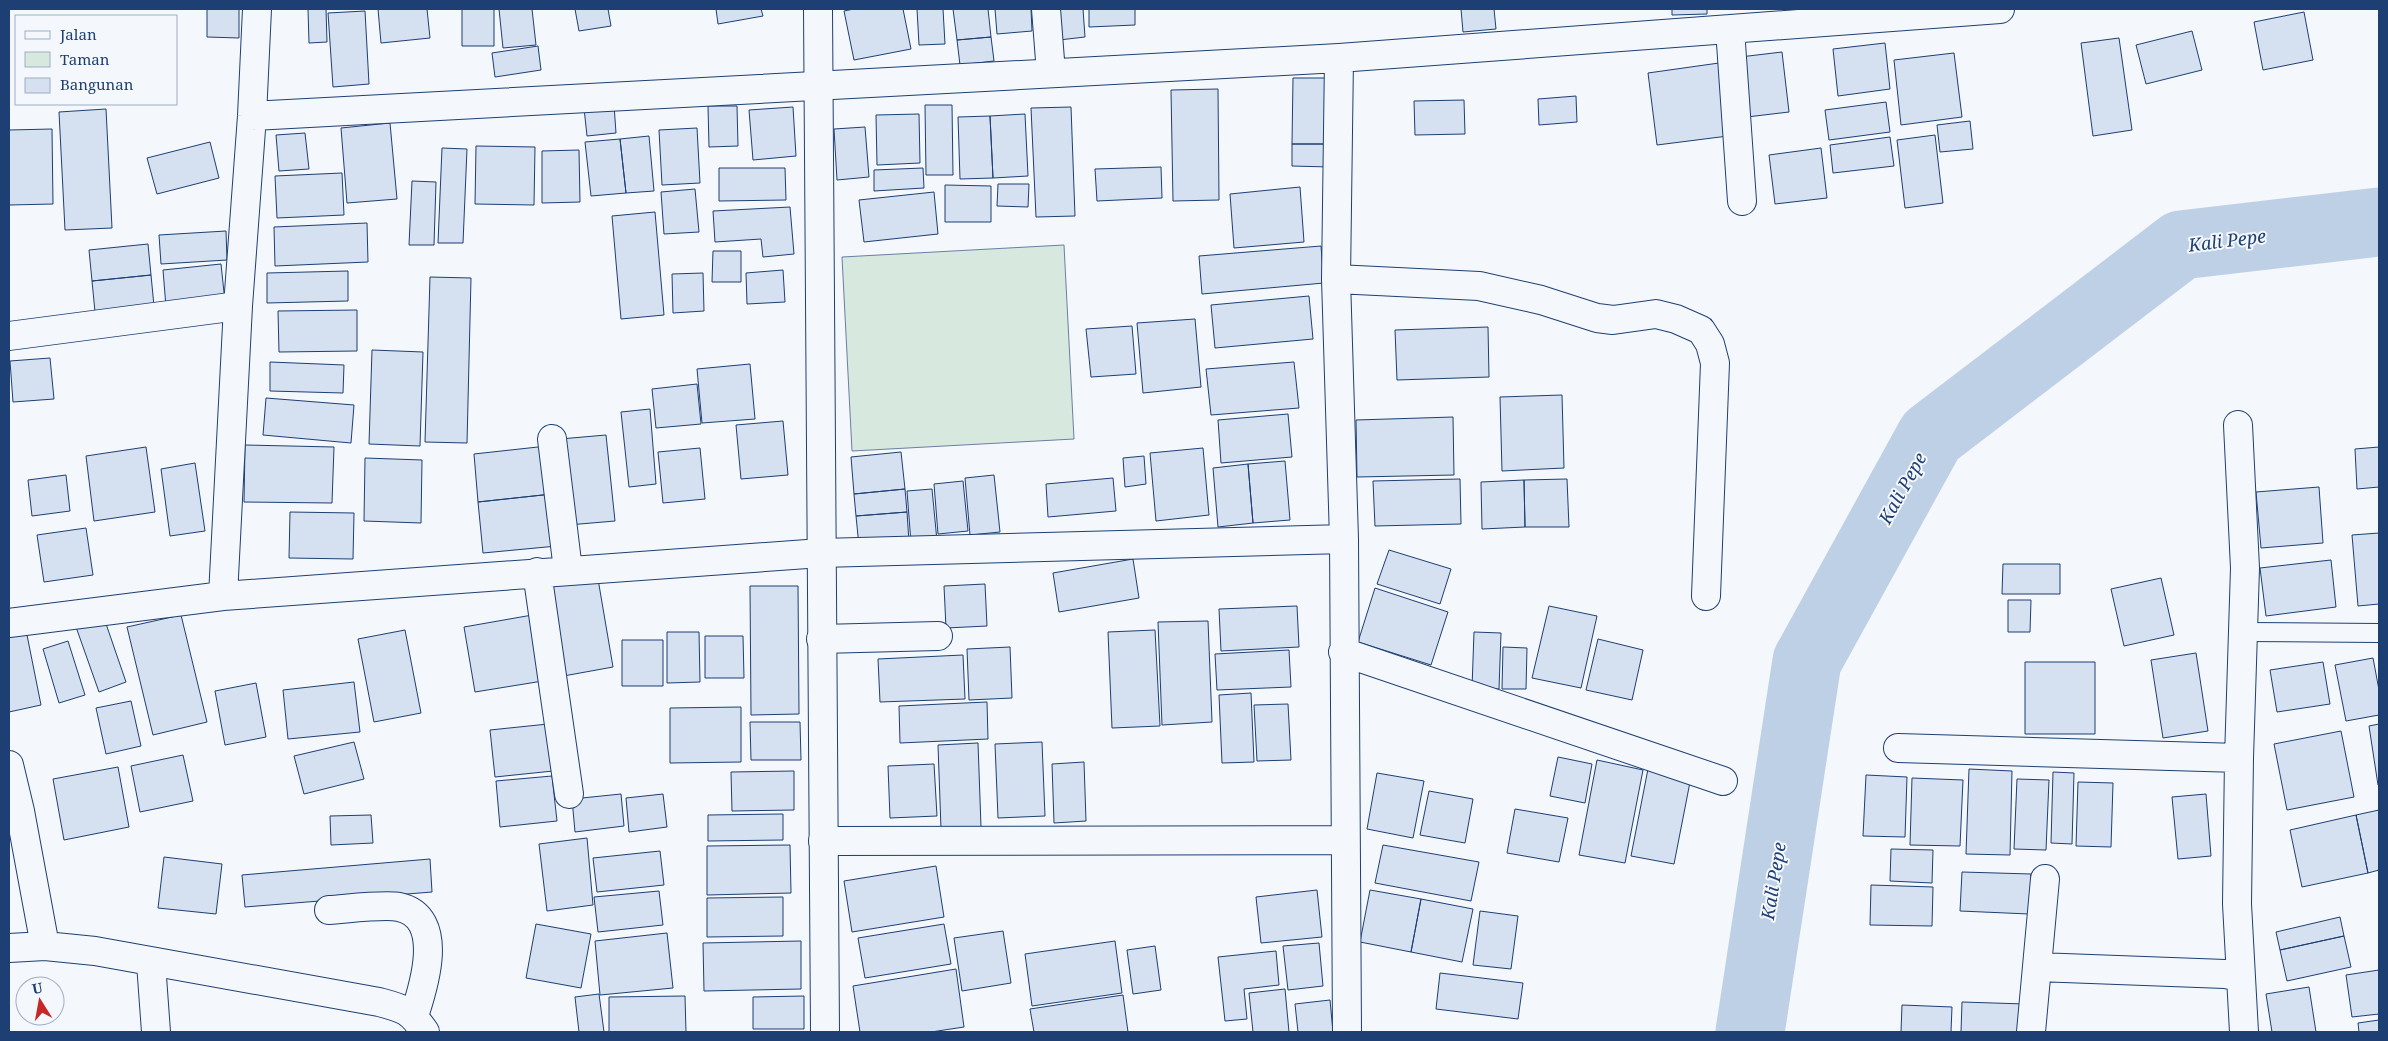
<svg xmlns="http://www.w3.org/2000/svg" width="2388" height="1041" font-family="'Noto Serif',serif">
<style>
.green{fill:#d7e8df;stroke:#687fa3}
.lines{fill:none;stroke-linecap:round;stroke-linejoin:round}
.river{stroke:#bed0e5;stroke-width:69}
.building{fill:#d5e0f0;stroke:#1d3f73}
.service-casing{stroke:#1d3f73;stroke-width:20}
.minor-casing{stroke:#1d3f73;stroke-width:30}
.tertiary-casing{stroke:#1d3f73;stroke-width:30}
.service{stroke:#f4f7fb;stroke-width:18}
.minor{stroke:#f4f7fb;stroke-width:28}
.tertiary{stroke:#f4f7fb;stroke-width:28}
.labels{text-anchor:middle;dominant-baseline:central;stroke-width:4;stroke-linejoin:round;paint-order:stroke}
.water-label{font-size:18px;font-style:italic;fill:#1d3f73;stroke:#f4f7fb}
</style>
<rect width="100%" height="100%" fill="#f4f7fb"/>
<!-- green -->
<path class="green" d="M 1064,245 L 1074,439 L 852,451 L 842,257 Z"/>
<g class="lines">
<!-- river -->
<path class="river" d="M 1750,1032 L 1807,661 L 1931,436 L 2181,245 L 2379,222"/>
</g>
<!-- building -->
<path class="building" d="M 207,9 L 239,9 L 239,38 L 207,37 Z
M 308,9 L 326,9 L 327,42 L 309,43 Z
M 378,9 L 427,9 L 430,38 L 381,43 Z
M 462,9 L 494,9 L 494,46 L 462,46 Z
M 499,9 L 532,9 L 536,45 L 503,48 Z
M 575,9 L 608,9 L 611,26 L 579,31 Z
M 716,9 L 761,9 L 763,16 L 718,24 Z
M 854,9 L 903,9 L 911,49 L 854,60 L 844,11 Z
M 917,9 L 943,9 L 945,44 L 919,45 Z
M 953,9 L 988,9 L 991,37 L 957,40 Z
M 995,9 L 1031,9 L 1032,31 L 997,34 Z
M 1056,9 L 1083,9 L 1085,37 L 1059,40 Z
M 1089,9 L 1135,9 L 1135,25 L 1089,27 Z
M 1461,9 L 1494,9 L 1496,29 L 1463,32 Z
M 1672,9 L 1707,9 L 1707,14 L 1672,15 Z
M 365,11 L 369,84 L 333,87 L 328,13 Z
M 2304,12 L 2313,60 L 2263,70 L 2254,22 Z
M 2192,31 L 2202,70 L 2146,84 L 2136,45 Z
M 991,37 L 994,61 L 960,65 L 957,40 Z
M 2119,38 L 2132,130 L 2093,136 L 2081,43 Z
M 1885,43 L 1890,89 L 1838,96 L 1833,49 Z
M 538,46 L 541,70 L 495,77 L 492,53 Z
M 1782,52 L 1789,112 L 1747,117 L 1740,57 Z
M 1954,53 L 1962,117 L 1901,125 L 1894,60 Z
M 1719,63 L 1728,136 L 1657,145 L 1648,73 Z
M 1293,78 L 1330,78 L 1330,144 L 1292,144 Z
M 1218,89 L 1219,200 L 1173,201 L 1171,90 Z
M 1576,96 L 1577,122 L 1539,125 L 1538,99 Z
M 1464,100 L 1465,134 L 1415,135 L 1414,101 Z
M 1886,102 L 1890,132 L 1829,140 L 1825,110 Z
M 614,105 L 616,133 L 587,136 L 584,108 Z
M 925,105 L 952,105 L 953,175 L 926,175 Z
M 708,106 L 737,106 L 738,146 L 709,147 Z
M 793,107 L 796,156 L 753,160 L 749,110 Z
M 1071,107 L 1075,216 L 1036,217 L 1031,108 Z
M 106,109 L 112,228 L 65,230 L 59,112 Z
M 919,114 L 920,163 L 877,165 L 876,115 Z
M 1025,114 L 1028,176 L 993,178 L 990,116 Z
M 990,116 L 993,178 L 960,179 L 958,117 Z
M 1970,121 L 1973,149 L 1940,152 L 1937,125 Z
M 390,123 L 397,199 L 347,203 L 341,128 Z
M 865,127 L 869,177 L 837,180 L 834,129 Z
M 697,128 L 700,183 L 662,185 L 659,130 Z
M 52,129 L 53,204 L 9,205 L 9,130 Z
M 305,133 L 309,169 L 279,171 L 276,135 Z
M 1935,135 L 1943,203 L 1905,208 L 1897,140 Z
M 649,136 L 654,191 L 626,193 L 620,139 Z
M 1890,137 L 1894,166 L 1833,173 L 1830,145 Z
M 620,139 L 626,193 L 591,196 L 585,142 Z
M 210,142 L 219,178 L 157,194 L 147,158 Z
M 1292,144 L 1330,144 L 1330,167 L 1292,166 Z
M 476,146 L 535,147 L 534,205 L 475,204 Z
M 442,148 L 467,149 L 463,243 L 438,243 Z
M 1821,148 L 1827,198 L 1775,204 L 1769,155 Z
M 579,150 L 580,202 L 542,203 L 542,151 Z
M 1161,167 L 1162,198 L 1097,201 L 1095,169 Z
M 719,168 L 785,168 L 786,200 L 719,201 Z
M 923,168 L 924,188 L 874,191 L 874,170 Z
M 342,173 L 344,215 L 277,218 L 275,176 Z
M 412,181 L 436,182 L 434,245 L 409,245 Z
M 998,184 L 1029,184 L 1028,207 L 997,206 Z
M 945,185 L 991,186 L 991,222 L 945,222 Z
M 1300,187 L 1304,242 L 1234,248 L 1230,194 Z
M 695,189 L 699,232 L 664,234 L 661,192 Z
M 934,192 L 938,234 L 864,242 L 859,200 Z
M 790,207 L 794,254 L 763,257 L 761,239 L 715,242 L 713,211 Z
M 655,212 L 664,315 L 621,319 L 612,216 Z
M 367,223 L 368,262 L 275,266 L 274,227 Z
M 226,231 L 227,260 L 161,264 L 159,235 Z
M 148,244 L 151,275 L 92,281 L 89,250 Z
M 1321,246 L 1324,283 L 1202,294 L 1199,256 Z
M 713,251 L 741,251 L 741,282 L 712,282 Z
M 221,264 L 225,302 L 166,307 L 163,270 Z
M 783,270 L 785,302 L 747,304 L 746,273 Z
M 348,271 L 348,301 L 267,303 L 267,273 Z
M 703,273 L 704,311 L 673,313 L 672,274 Z
M 151,275 L 154,306 L 95,312 L 92,281 Z
M 430,277 L 471,278 L 467,443 L 425,442 Z
M 1309,296 L 1313,339 L 1215,348 L 1211,305 Z
M 357,310 L 357,351 L 279,352 L 278,311 Z
M 1195,319 L 1201,387 L 1143,393 L 1137,323 Z
M 1132,326 L 1136,374 L 1091,377 L 1086,329 Z
M 1488,327 L 1489,377 L 1397,380 L 1395,330 Z
M 372,350 L 423,352 L 420,446 L 369,444 Z
M 50,358 L 54,399 L 13,402 L 10,361 Z
M 270,362 L 344,365 L 343,393 L 270,391 Z
M 1294,362 L 1299,408 L 1211,415 L 1206,369 Z
M 750,364 L 755,419 L 702,423 L 697,369 Z
M 697,384 L 701,424 L 656,428 L 652,389 Z
M 1562,395 L 1564,468 L 1502,471 L 1500,397 Z
M 266,398 L 354,405 L 351,443 L 263,435 Z
M 650,409 L 656,484 L 629,487 L 621,412 Z
M 1288,414 L 1292,457 L 1221,463 L 1218,420 Z
M 1453,417 L 1454,475 L 1357,477 L 1356,420 Z
M 783,421 L 788,475 L 741,479 L 736,425 Z
M 606,435 L 615,521 L 568,525 L 560,439 Z
M 245,445 L 334,447 L 332,503 L 244,502 Z
M 547,446 L 552,494 L 478,502 L 474,454 Z
M 146,447 L 155,512 L 94,521 L 86,456 Z
M 2379,447 L 2379,487 L 2357,489 L 2355,449 Z
M 700,448 L 705,499 L 663,503 L 658,452 Z
M 1203,448 L 1209,515 L 1156,521 L 1150,453 Z
M 901,452 L 905,489 L 854,494 L 851,457 Z
M 1144,456 L 1146,484 L 1125,487 L 1123,458 Z
M 365,458 L 422,460 L 421,523 L 364,521 Z
M 1285,461 L 1290,520 L 1253,523 L 1248,464 Z
M 195,463 L 205,531 L 170,536 L 161,469 Z
M 1248,464 L 1253,523 L 1218,527 L 1213,468 Z
M 66,475 L 70,511 L 32,516 L 28,480 Z
M 994,475 L 1000,532 L 970,535 L 965,478 Z
M 1113,478 L 1116,511 L 1048,517 L 1046,484 Z
M 1460,479 L 1461,524 L 1375,526 L 1373,481 Z
M 1567,479 L 1569,527 L 1525,527 L 1524,480 Z
M 1524,480 L 1525,527 L 1482,529 L 1481,482 Z
M 963,481 L 968,531 L 938,534 L 934,484 Z
M 2319,487 L 2323,543 L 2261,548 L 2256,492 Z
M 905,489 L 907,512 L 856,516 L 854,494 Z
M 932,489 L 937,541 L 911,543 L 907,491 Z
M 552,494 L 557,546 L 483,553 L 478,502 Z
M 290,512 L 354,513 L 353,559 L 289,558 Z
M 907,512 L 909,542 L 859,546 L 856,516 Z
M 86,528 L 93,575 L 44,582 L 37,535 Z
M 2379,533 L 2379,604 L 2358,606 L 2352,535 Z
M 1389,550 L 1451,569 L 1440,604 L 1377,584 Z
M 1133,559 L 1139,598 L 1059,612 L 1053,573 Z
M 2331,560 L 2336,607 L 2266,616 L 2260,568 Z
M 2003,564 L 2060,564 L 2060,594 L 2002,594 Z
M 2161,578 L 2174,635 L 2124,646 L 2111,589 Z
M 598,579 L 613,667 L 558,677 L 542,588 Z
M 985,584 L 987,626 L 946,628 L 944,586 Z
M 750,586 L 798,586 L 799,714 L 751,715 Z
M 1375,588 L 1448,612 L 1431,665 L 1358,642 Z
M 2008,600 L 2031,600 L 2030,632 L 2008,632 Z
M 1297,606 L 1299,647 L 1221,651 L 1219,609 Z
M 1549,606 L 1597,616 L 1581,688 L 1532,678 Z
M 538,614 L 549,680 L 475,692 L 464,627 Z
M 181,615 L 207,722 L 153,735 L 127,627 Z
M 104,618 L 126,682 L 99,692 L 76,627 Z
M 1208,621 L 1212,722 L 1162,725 L 1158,622 Z
M 26,630 L 41,705 L 9,712 L 9,634 Z
M 405,630 L 421,713 L 374,722 L 358,639 Z
M 1155,630 L 1160,726 L 1112,728 L 1108,632 Z
M 667,632 L 699,632 L 700,682 L 667,683 Z
M 1474,632 L 1501,633 L 1499,689 L 1472,688 Z
M 705,636 L 743,636 L 744,678 L 705,678 Z
M 1598,639 L 1643,650 L 1632,700 L 1586,690 Z
M 622,640 L 663,640 L 663,686 L 622,686 Z
M 68,641 L 85,695 L 59,703 L 43,649 Z
M 1010,647 L 1012,698 L 969,700 L 967,649 Z
M 1503,647 L 1527,648 L 1526,689 L 1502,689 Z
M 1289,650 L 1291,687 L 1217,690 L 1215,654 Z
M 2196,653 L 2208,731 L 2163,738 L 2151,660 Z
M 963,655 L 965,699 L 880,702 L 878,659 Z
M 2373,658 L 2379,690 L 2379,715 L 2346,721 L 2335,665 Z
M 2025,662 L 2095,662 L 2095,734 L 2025,734 Z
M 2323,662 L 2330,704 L 2277,712 L 2270,670 Z
M 354,682 L 360,732 L 288,739 L 283,690 Z
M 256,683 L 266,737 L 225,745 L 215,691 Z
M 1251,693 L 1254,762 L 1222,763 L 1219,695 Z
M 131,701 L 141,746 L 106,754 L 96,708 Z
M 987,702 L 988,739 L 900,743 L 899,706 Z
M 1288,704 L 1291,760 L 1257,761 L 1254,705 Z
M 741,707 L 741,762 L 670,763 L 670,708 Z
M 750,722 L 800,722 L 801,760 L 751,760 Z
M 548,724 L 553,771 L 495,777 L 490,730 Z
M 2379,724 L 2379,785 L 2378,785 L 2369,726 Z
M 2341,731 L 2354,797 L 2287,810 L 2274,744 Z
M 354,742 L 364,779 L 304,794 L 294,756 Z
M 1042,742 L 1045,816 L 998,818 L 995,744 Z
M 978,743 L 981,827 L 941,829 L 938,745 Z
M 183,755 L 193,801 L 140,812 L 131,766 Z
M 1558,757 L 1592,764 L 1585,803 L 1550,796 Z
M 1597,760 L 1643,770 L 1625,863 L 1579,855 Z
M 1084,762 L 1086,821 L 1054,823 L 1052,764 Z
M 934,764 L 937,816 L 890,818 L 888,766 Z
M 118,767 L 129,827 L 64,840 L 53,779 Z
M 1648,769 L 1691,777 L 1674,864 L 1631,856 Z
M 1969,769 L 2012,771 L 2010,855 L 1966,854 Z
M 794,771 L 794,810 L 732,811 L 731,772 Z
M 2053,772 L 2074,773 L 2072,844 L 2051,843 Z
M 1377,773 L 1424,781 L 1413,838 L 1367,829 Z
M 1866,775 L 1907,777 L 1905,837 L 1863,836 Z
M 552,776 L 557,821 L 500,827 L 496,781 Z
M 1912,778 L 1963,780 L 1960,846 L 1910,845 Z
M 2017,779 L 2049,780 L 2046,850 L 2014,849 Z
M 2078,782 L 2113,783 L 2111,847 L 2076,846 Z
M 1429,791 L 1473,799 L 1465,843 L 1420,835 Z
M 621,794 L 624,826 L 575,832 L 572,799 Z
M 663,794 L 667,827 L 629,832 L 626,798 Z
M 2206,794 L 2211,856 L 2178,859 L 2172,797 Z
M 1515,809 L 1568,818 L 1559,862 L 1507,853 Z
M 2379,810 L 2379,870 L 2368,873 L 2356,815 Z
M 783,814 L 783,840 L 708,841 L 708,815 Z
M 371,815 L 373,843 L 331,845 L 330,816 Z
M 2356,815 L 2368,873 L 2302,887 L 2290,830 Z
M 587,838 L 593,905 L 547,911 L 539,844 Z
M 790,845 L 791,893 L 707,895 L 707,846 Z
M 1383,845 L 1479,862 L 1471,901 L 1375,883 Z
M 1891,849 L 1933,850 L 1932,883 L 1890,881 Z
M 660,851 L 664,885 L 597,892 L 593,858 Z
M 164,857 L 222,864 L 216,914 L 158,908 Z
M 430,859 L 432,892 L 245,907 L 242,875 Z
M 936,866 L 944,917 L 852,932 L 844,881 Z
M 1962,872 L 2031,874 L 2029,914 L 1960,911 Z
M 1871,885 L 1933,887 L 1932,926 L 1870,925 Z
M 1317,890 L 1322,937 L 1261,943 L 1256,897 Z
M 1370,890 L 1421,899 L 1411,952 L 1360,942 Z
M 659,891 L 663,925 L 598,932 L 594,897 Z
M 783,897 L 783,936 L 707,937 L 707,898 Z
M 1421,899 L 1473,909 L 1462,962 L 1411,952 Z
M 1480,911 L 1518,916 L 1511,969 L 1473,965 Z
M 2340,917 L 2344,936 L 2280,950 L 2276,932 Z
M 536,924 L 591,934 L 581,988 L 526,978 Z
M 944,924 L 951,964 L 865,978 L 858,938 Z
M 1003,931 L 1011,983 L 962,991 L 954,938 Z
M 667,933 L 673,988 L 600,995 L 595,941 Z
M 2344,936 L 2351,967 L 2287,981 L 2280,950 Z
M 801,941 L 801,989 L 704,991 L 703,943 Z
M 1115,941 L 1122,993 L 1032,1006 L 1025,954 Z
M 1319,943 L 1323,986 L 1288,990 L 1283,946 Z
M 1155,946 L 1161,990 L 1133,994 L 1127,950 Z
M 1276,951 L 1279,985 L 1244,989 L 1247,1019 L 1225,1021 L 1218,957 Z
M 956,969 L 964,1027 L 931,1032 L 860,1032 L 853,986 Z
M 2379,970 L 2379,1014 L 2352,1017 L 2346,975 Z
M 1440,973 L 1523,983 L 1518,1019 L 1436,1009 Z
M 2309,987 L 2316,1032 L 2272,1032 L 2266,994 Z
M 1285,989 L 1289,1032 L 1253,1032 L 1249,993 Z
M 599,994 L 604,1032 L 579,1032 L 575,997 Z
M 1123,995 L 1128,1032 L 1034,1032 L 1030,1009 Z
M 685,996 L 686,1032 L 609,1032 L 609,997 Z
M 804,996 L 804,1029 L 753,1029 L 753,997 Z
M 1330,1000 L 1333,1032 L 1298,1032 L 1295,1004 Z
M 1962,1002 L 2025,1004 L 2024,1032 L 1961,1032 Z
M 1902,1005 L 1952,1007 L 1951,1032 L 1901,1032 Z
M 2379,1020 L 2379,1032 L 2359,1032 L 2358,1023 Z"/>
<g class="lines">
<!-- service casing -->
<g class="service-casing">
<path id="service" d="M 2242,632 L 2379,633"/>
</g>
<!-- minor casing -->
<g class="minor-casing">
<path id="minor" d="M 1046,9 L 1051,73
M 1730,29 L 1742,201
M 1339,58 L 1336,279 L 1344,539 L 1347,1032
M 252,116 L 1339,58 L 2000,9
M 1336,279 L 1479,286 L 1541,300 L 1597,318 L 1613,320 L 1656,314 L 1676,319 L 1701,330 L 1710,344 L 1715,363 L 1706,596
M 9,336 L 238,306
M 2238,425 L 2245,568 L 2239,758 L 2237,904 L 2244,1032
M 552,439 L 568,570
M 537,572 L 569,794
M 223,596 L 238,306 L 252,116 L 257,9
M 9,623 L 223,596 L 821,553 L 1344,539
M 821,639 L 938,636
M 1343,652 L 1723,781
M 1898,748 L 2239,758
M 9,765 L 20,811 L 45,946
M 823,841 L 1345,840
M 329,910 C 346,909 384,904 399,907 C 446,917 424,986 414,1016
M 9,948 L 45,946 L 95,951 L 379,1002 C 405,1009 410,1010 425,1032
M 151,963 L 156,1032
M 2037,967 L 2225,974 L 2241,977
M 2031,1032 L 2045,879"/>
</g>
<!-- tertiary casing -->
<g class="tertiary-casing">
<path id="tertiary" d="M 818,9 L 825,1032"/>
</g>
<!-- service -->
<use href="#service" class="service"/>
<!-- minor -->
<use href="#minor" class="minor"/>
<!-- tertiary -->
<use href="#tertiary" class="tertiary"/>
</g>
<g class="labels">
<!-- water labels -->
<g class="water-label">
<text transform="translate(2227 240) rotate(-7)">Kali Pepe</text>
<text transform="translate(1902 488) rotate(-61)">Kali Pepe</text>
<text transform="translate(1773 881) rotate(-81)">Kali Pepe</text>
</g>
</g>
<!-- border -->
<rect width="2388" height="1041" fill="none" stroke="#1d3f73" stroke-width="20"/>
<!-- legend -->
<rect x="15" y="15" width="162" height="90" fill="#f4f7fb" stroke="#9eadc5"/>
<rect x="25" y="31" width="25" height="8" fill="#f4f7fb" stroke="#9eadc5"/>
<text x="60" y="40" font-size="15" fill="#1d3f73">Jalan</text>
<rect x="25" y="52" width="25" height="15" fill="#d7e8df" stroke="#9eadc5"/>
<text x="60" y="65" font-size="15" fill="#1d3f73">Taman</text>
<rect x="25" y="78" width="25" height="15" fill="#d5e0f0" stroke="#9eadc5"/>
<text x="60" y="90" font-size="15" fill="#1d3f73">Bangunan</text>
<!-- north arrow -->
<g transform="translate(40 1001) rotate(349)"><circle r="24" fill="#f4f7fb" stroke="#9eadc5"/>
<path d="M0-4L9 19L0 12L-9 19Z" fill="#c62828"/>
<text y="-8" font-size="14" font-weight="bold" text-anchor="middle" fill="#1d3f73">U</text>
</g>
</svg>
